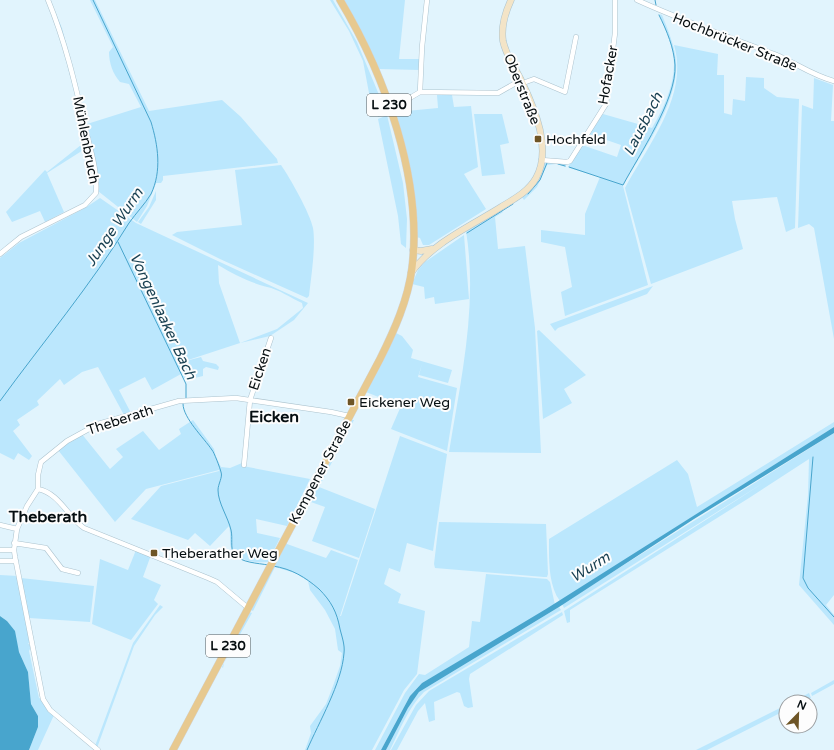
<svg xmlns="http://www.w3.org/2000/svg" width="834" height="750" font-family="'Varela Round',sans-serif">
<style>
.green{fill:#bbe7fd;fill-rule:evenodd}
.water{fill:#48a5cd}
.lines{fill:none;stroke-linecap:round;stroke-linejoin:round}
.stream{stroke:#48a5cd;stroke-width:1}
.street-casing{stroke:#acc3ce;stroke-width:5.5}
.secondary-casing{stroke:#acc3ce;stroke-width:7}
.primary-casing{stroke:#d2d4d4;stroke-width:8}
.street{stroke:#fff;stroke-width:4.5}
.secondary{stroke:#f3e4c7;stroke-width:6}
.primary{stroke:#e7c98f;stroke-width:7}
.poi-dot{fill:#6e5526;stroke:#fdfdfd;stroke-width:1.5}
.labels{text-anchor:middle;dominant-baseline:central;stroke-width:4;stroke-linejoin:round;paint-order:stroke}
.shield{fill:#fdfdfd;stroke:#505658;stroke-width:1}
.shield-label{font-size:13px;font-weight:bold;fill:#060e11}
.street-label{font-size:14px;fill:#060e11;stroke:#fdfdfd}
.poi-label{font-size:14px;fill:#060e11;stroke:#fdfdfd;text-anchor:start}
.water-label{font-size:15px;font-style:italic;fill:#173f51;stroke:#fdfdfd}
.quarter-label{font-size:16px;font-weight:bold;fill:#060e11;stroke:#fdfdfd}
</style>
<rect width="100%" height="100%" fill="#e1f4fd"/>
<!-- green -->
<path class="green" d="M 50,0 L 62,28 L 87,124 L 141,107 L 129,84 L 120,82 C 113,74 109,63 109,52 L 113,47 L 90,0 L 95,0 L 149,111 L 222,100 L 241,117 L 277,159 L 278,163 L 163,176 L 163,180 L 161,183 L 156,183 L 147,206 L 137,222 L 98,191 L 95,169 Z
M 330,0 L 333,0 L 357,42 L 387,114 L 378,117 L 376,110 L 372,109 L 363,61 L 349,31 Z
M 343,0 L 405,0 L 399,59 L 419,59 L 419,70 L 379,69 L 396,112 L 438,108 L 437,95 L 452,95 L 454,107 L 471,106 L 478,167 L 464,174 L 486,209 L 429,245 L 423,245 L 420,238 L 416,237 L 395,120 Z
M 659,14 L 662,15 C 668,30 674,44 676,60 C 680,101 642,151 623,186 L 648,285 L 565,316 L 561,292 L 572,287 L 565,247 L 541,242 L 541,230 L 585,235 L 585,214 L 600,177 L 569,168 L 569,165 L 582,145 L 617,157 L 621,145 L 589,134 L 603,114 L 652,128 C 663,109 674,87 674,64 C 674,48 665,29 659,14 Z
M 674,45 L 718,54 L 717,75 L 724,75 L 724,113 L 732,115 L 733,99 L 745,101 L 746,77 L 764,78 L 764,88 L 777,97 L 799,99 L 795,228 L 786,232 L 777,197 L 732,201 L 735,219 L 743,249 L 651,284 L 625,188 C 648,145 689,96 674,45 Z
M 814,78 L 833,85 L 831,121 L 834,121 L 834,339 L 814,228 L 809,224 L 798,228 L 802,105 L 813,109 Z
M 474,114 L 502,114 L 509,143 L 500,145 L 505,174 L 482,176 Z
M 387,115 L 403,183 L 407,219 L 406,248 L 401,244 L 398,216 L 378,119 Z
M 86,141 L 88,147 L 47,173 L 64,212 L 45,222 L 40,211 L 12,222 L 6,212 L 45,170 L 47,172 Z
M 545,162 L 566,164 L 566,167 L 556,164 L 547,165 L 537,187 L 524,200 L 522,197 Z
M 281,165 C 290,178 310,213 313,228 C 316,246 311,278 309,296 L 307,298 L 220,259 L 172,235 L 177,232 L 242,225 L 235,170 Z
M 156,191 L 156,200 L 141,224 L 138,222 L 149,207 Z
M 100,198 L 136,223 L 308,303 L 294,320 L 270,336 L 240,343 L 182,362 L 201,357 L 203,361 L 216,364 L 219,367 L 218,370 L 206,367 L 203,369 L 203,376 L 186,380 L 181,374 L 152,390 L 145,377 L 119,390 L 131,413 L 124,415 L 98,367 L 82,372 L 64,385 L 60,379 L 37,401 L 39,405 L 17,420 L 20,425 L 13,431 L 32,456 L 29,460 L 18,453 L 14,460 L 0,453 L 0,258 L 19,243 L 85,208 ZM 218,265 C 233,274 251,283 267,287 C 278,289 291,298 302,303 L 303,308 L 277,329 L 240,343 L 219,283 Z
M 501,210 L 503,212 L 495,217 L 498,249 L 525,246 L 535,328 L 541,453 L 449,452 C 461,379 478,305 466,231 Z
M 464,235 L 469,299 L 435,304 L 434,297 L 425,299 L 424,287 L 412,284 L 418,270 L 425,262 Z
M 653,286 L 647,294 L 558,328 L 555,331 L 550,324 Z
M 539,330 L 586,375 L 564,389 L 572,403 L 543,419 L 537,331 Z
M 396,333 L 402,336 L 413,350 L 411,358 L 452,370 L 448,383 L 419,375 L 422,364 L 418,377 L 457,388 L 447,451 L 391,429 L 401,406 L 366,392 Z
M 193,420 L 214,449 L 216,457 L 221,467 L 230,468 L 242,463 L 243,466 L 310,479 L 287,526 L 256,519 L 257,533 L 280,538 L 268,562 C 256,563 235,561 231,548 C 229,542 231,533 229,526 L 210,546 L 195,533 L 188,540 L 131,519 L 161,486 L 219,471 L 219,470 L 146,489 L 115,522 L 58,450 L 81,433 L 110,469 L 123,457 L 116,449 L 143,431 L 159,450 L 181,434 L 179,429 Z
M 352,420 L 354,420 L 319,487 L 375,509 L 359,558 L 312,541 L 325,507 L 308,501 Z
M 834,422 L 834,427 L 579,589 L 560,601 C 548,585 549,559 549,539 L 677,460 L 688,474 L 697,507 Z
M 834,433 L 834,595 L 826,605 L 834,615 L 834,625 L 799,585 L 808,495 L 809,459 L 749,498 L 570,610 L 570,622 L 567,623 L 564,611 L 768,480 L 564,608 L 562,604 L 568,600 Z
M 400,436 L 447,454 L 433,551 L 407,543 L 400,572 L 389,568 L 384,584 L 401,594 L 398,603 L 425,611 L 417,674 L 404,690 L 372,750 L 305,750 L 311,733 L 310,726 L 326,704 L 333,686 L 340,666 L 342,653 L 338,650 L 335,629 L 325,610 L 310,590 L 308,581 L 295,573 L 275,567 L 253,611 L 251,610 L 286,542 L 287,544 L 326,558 L 331,550 L 358,560 L 340,616 L 341,616 Z
M 439,522 L 546,524 L 548,574 L 547,577 L 544,577 L 435,568 L 434,564 Z
M 136,550 L 151,555 L 143,577 L 161,585 L 154,600 L 158,604 L 131,640 L 92,624 L 100,559 L 128,570 Z
M 486,574 L 547,579 L 550,582 L 555,605 L 422,683 L 410,696 L 381,750 L 375,750 L 405,693 L 419,674 L 425,675 L 469,647 L 472,621 L 480,622 Z
M 0,575 L 18,576 L 32,643 L 28,643 L 31,647 L 29,651 L 39,698 L 42,699 L 54,715 L 38,750 L 29,750 L 38,727 L 38,716 L 31,704 L 28,672 L 19,652 L 15,640 L 15,633 L 7,621 L 0,616 Z
M 21,578 L 94,586 L 90,622 L 29,618 Z
M 160,605 L 163,607 L 155,615 L 134,646 L 97,748 L 95,746 L 133,643 Z
M 559,607 L 561,610 L 424,692 C 408,708 400,730 390,750 L 386,750 L 408,708 L 419,692 Z
M 249,612 L 252,613 L 224,663 L 223,668 L 222,667 Z
M 562,612 L 563,615 L 470,674 L 469,679 L 473,707 L 468,708 L 464,706 L 460,693 L 457,692 L 434,702 L 435,720 L 429,722 L 425,703 L 418,711 L 397,750 L 391,750 L 416,705 L 429,691 Z
M 834,680 L 834,684 L 812,696 L 811,693 Z
M 809,693 L 811,698 L 802,702 L 792,702 Z
M 786,705 L 786,710 L 707,750 L 696,750 Z"/>
<!-- water -->
<path class="water" d="M 834,427 L 834,433 L 816,444 L 694,519 L 559,607 L 419,692 L 408,708 L 386,750 L 381,750 L 410,696 L 422,683 L 546,609 Z
M 0,616 L 7,621 L 15,631 L 19,652 L 28,672 L 31,704 L 38,716 L 38,727 L 29,750 L 0,750 Z"/>
<g class="lines">
<!-- stream -->
<path class="stream" d="M 655,0 L 656,5
M 558,164 L 565,166
M 569,167 L 623,185 C 639,155 677,99 675,65 C 674,48 667,31 659,15
M 528,194 L 540,180 L 547,163
M 467,233 L 513,204
M 118,242 L 186,384 L 186,399
M 0,401 C 43,342 91,285 129,223 C 136,213 145,204 151,194 C 162,171 158,145 151,122 L 93,0
M 183,404 C 183,418 204,438 212,450 C 214,452 220,468 221,472 C 223,477 218,484 218,490 C 218,503 228,517 231,530 C 233,538 230,548 234,554 C 241,563 258,563 268,565
M 813,457 L 803,578 L 808,588 L 834,617
M 273,566 C 292,569 305,577 319,589 C 331,601 337,612 340,629 C 342,637 345,645 344,653 C 342,683 319,722 307,750"/>
<!-- street casing -->
<g class="street-casing">
<path id="street" d="M 427,0 L 422,47 L 420,92 L 498,93 L 521,80
M 637,0 C 683,21 731,38 779,56 C 797,64 814,76 834,81
M 523,83 L 534,79 L 565,92 L 576,37
M 400,111 L 403,102 L 420,92
M 541,160 L 567,162 L 570,161 L 606,104 L 615,33 L 615,0
M 0,254 L 21,237 L 85,205 L 96,193 C 98,172 90,148 85,127 C 75,83 65,41 48,0
M 244,465 L 250,400 L 271,338
M 38,489 C 59,493 68,517 84,528 L 208,578 L 217,582 L 248,608
M 0,525 L 17,529 L 14,550 L 15,557 L 43,699 L 50,710 L 98,750
M 17,529 L 27,506 L 38,489 L 38,475 L 41,462 L 67,441 L 98,424 L 179,401 L 236,398 L 331,412 L 349,416
M 14,543 L 46,548 L 62,569 L 78,573
M 0,550 L 14,550
M 0,561 L 16,561"/>
</g>
<!-- secondary casing -->
<g class="secondary-casing">
<path id="secondary" d="M 413,250 L 421,251 L 432,249
M 411,273 C 432,243 471,226 501,207 C 514,199 528,192 536,178 C 552,150 535,109 522,82 C 516,69 506,56 503,41 C 501,27 505,13 511,0"/>
</g>
<!-- primary casing -->
<g class="primary-casing">
<path id="primary" d="M 173,750 L 380,359 C 394,331 408,300 412,268 C 423,180 385,75 340,0"/>
</g>
<!-- street -->
<use href="#street" class="street"/>
<!-- secondary -->
<use href="#secondary" class="secondary"/>
<!-- primary -->
<use href="#primary" class="primary"/>
</g>
<!-- markers -->
<g class="poi-dot">
<rect x="534" y="135" width="8" height="8" rx="2"/>
<rect x="347" y="398" width="8" height="8" rx="2"/>
<rect x="150" y="549" width="8" height="8" rx="2"/>
</g>
<g class="labels">
<!-- shield labels -->
<g class="shield">
<rect x="367" y="94" width="44" height="22" rx="3"/>
<rect x="206" y="635" width="44" height="22" rx="3"/>
</g>
<g class="shield-label">
<text x="389" y="105">L 230</text>
<text x="228" y="646">L 230</text>
</g>
<!-- street labels -->
<g class="street-label">
<text transform="translate(735 42) rotate(22)">Hochbrücker Straße</text>
<text transform="translate(608 75) rotate(-80)">Hofacker</text>
<text transform="translate(522 89) rotate(68)">Oberstraße</text>
<text transform="translate(86 140) rotate(79)">Mühlenbruch</text>
<text transform="translate(260 369) rotate(-72)">Eicken</text>
<text transform="translate(120 420) rotate(-18)">Theberath</text>
<text transform="translate(320 472) rotate(-62)">Kempener Straße</text>
</g>
<!-- poi labels -->
<g class="poi-label">
<text x="546" y="139">Hochfeld</text>
<text x="359" y="402">Eickener Weg</text>
<text x="162" y="553">Theberather Weg</text>
</g>
<!-- water labels -->
<g class="water-label">
<text transform="translate(643 124) rotate(-63)">Lausbach</text>
<text transform="translate(114 227) rotate(-56)">Junge Wurm</text>
<text transform="translate(163 316) rotate(65)">Vongenlaaker Bach</text>
<text transform="translate(590 567) rotate(-32)">Wurm</text>
</g>
<!-- quarter labels -->
<g class="quarter-label">
<text x="274" y="417">Eicken</text>
<text x="48" y="517">Theberath</text>
</g>
</g>
<!-- north arrow -->
<g transform="translate(798 714) rotate(23)"><circle r="19" fill="#fdfdfd" stroke="#9a9d9f"/>
<path d="M0-3L7 15L0 10L-7 15Z" fill="#6e5526"/>
<text y="-6" font-size="11" font-weight="bold" text-anchor="middle" fill="#060e11">N</text>
</g>
</svg>
